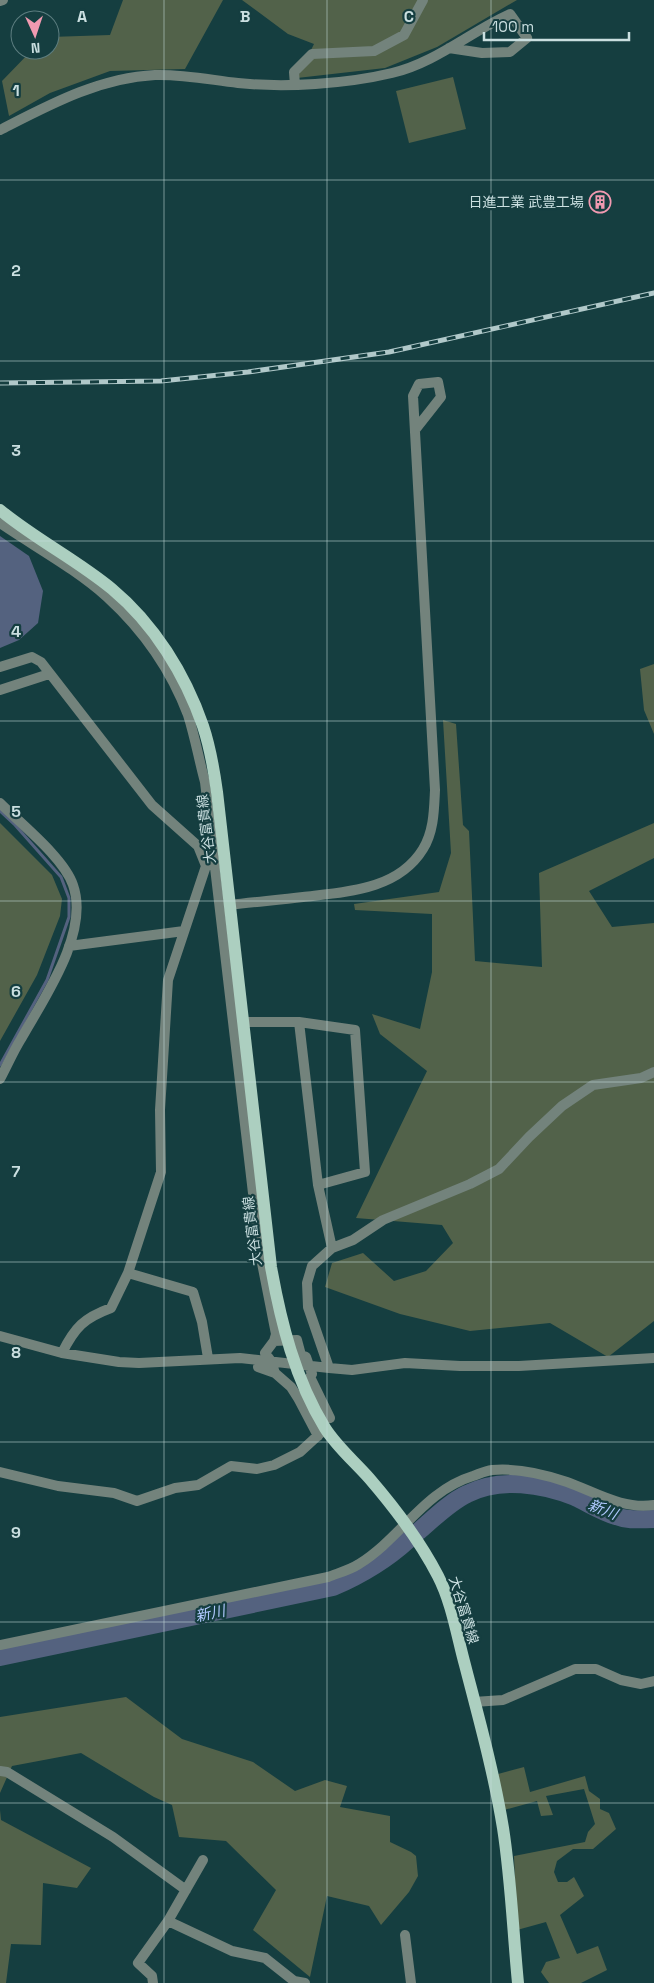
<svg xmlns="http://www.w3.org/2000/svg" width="654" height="1983" font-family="'Space Grotesk','Noto Sans JP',sans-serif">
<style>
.green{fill:#52624a}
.water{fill:#54627f}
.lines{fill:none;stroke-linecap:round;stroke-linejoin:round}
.stream{stroke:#54627f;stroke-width:3}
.river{stroke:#54627f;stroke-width:18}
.minor{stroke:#73837c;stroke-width:10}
.major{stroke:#accfc0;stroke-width:12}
.rail-casing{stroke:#b0c8c9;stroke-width:5}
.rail{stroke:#153e40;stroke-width:3;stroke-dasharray:9;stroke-linecap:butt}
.grid{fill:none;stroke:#cadfe0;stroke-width:1;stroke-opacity:0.55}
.labels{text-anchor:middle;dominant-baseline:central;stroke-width:4.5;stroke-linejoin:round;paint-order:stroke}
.poi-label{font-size:14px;fill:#cadfe0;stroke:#153e40;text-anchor:end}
.street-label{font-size:14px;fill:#cadfe0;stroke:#153e40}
.water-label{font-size:15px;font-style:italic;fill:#afc8fd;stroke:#153e40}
.grid-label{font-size:16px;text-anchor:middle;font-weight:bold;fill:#cadfe0;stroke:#153e40;stroke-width:4.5;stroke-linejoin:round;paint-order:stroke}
</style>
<rect width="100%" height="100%" fill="#153e40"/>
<!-- green -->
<path class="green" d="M 123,0 L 223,0 L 185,69 L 110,71 L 50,93 L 9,116 L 2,81 L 32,50 L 50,50 L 50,37 L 110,35 Z
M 242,0 L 517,0 L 437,47 L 385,68 L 297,78 L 314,44 L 288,34 Z
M 453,77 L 466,129 L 409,143 L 396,91 Z
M 654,664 L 654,734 L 644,710 L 640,669 Z
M 443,720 L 456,724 L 463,825 L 469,831 L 475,961 L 542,967 L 539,873 L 654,823 L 654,858 L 589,891 L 612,927 L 654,923 L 654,1321 L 608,1357 L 550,1323 L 470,1331 L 400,1314 L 325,1287 L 332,1263 L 363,1253 L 394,1281 L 426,1271 L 453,1243 L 442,1225 L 356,1218 L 427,1071 L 380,1034 L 372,1014 L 420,1029 L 432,972 L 432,914 L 355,910 L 354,904 L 439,892 L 451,853 Z
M 0,823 L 52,875 L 62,899 L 60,916 L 37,975 L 0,1041 Z
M 126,1697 L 182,1739 L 253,1762 L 295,1791 L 325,1780 L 347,1786 L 340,1807 L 390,1816 L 390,1842 L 411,1852 L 416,1856 L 418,1876 L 409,1892 L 381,1925 L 369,1906 L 327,1896 L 310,1977 L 253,1930 L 276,1890 L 226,1841 L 179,1837 L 172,1805 L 154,1797 L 81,1753 L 12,1766 L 0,1793 L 0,1717 Z
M 524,1767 L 530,1792 L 585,1776 L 589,1791 L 600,1799 L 600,1809 L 609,1813 L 616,1829 L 593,1849 L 573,1849 L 557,1861 L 554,1872 L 558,1882 L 567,1882 L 574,1877 L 584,1896 L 560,1915 L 577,1954 L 598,1946 L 607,1970 L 581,1983 L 549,1983 L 541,1972 L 546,1962 L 560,1958 L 546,1922 L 517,1930 L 514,1856 L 585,1842 L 588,1832 L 595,1824 L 584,1789 L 546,1796 L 553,1815 L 541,1816 L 537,1801 L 504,1810 L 498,1774 Z
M 0,1810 L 1,1820 L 91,1868 L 77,1888 L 43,1883 L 41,1945 L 11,1944 L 6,1983 L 0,1983 Z"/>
<!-- water -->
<path class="water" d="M 0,536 L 29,556 L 43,591 L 38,623 L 19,640 L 0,648 Z"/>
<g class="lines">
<!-- stream -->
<path class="stream" d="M 0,811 L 15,825 L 61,877 L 69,898 L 69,917 L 47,980 L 0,1065"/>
<!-- river -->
<path class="river" d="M 419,1531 C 434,1518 450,1502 467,1494 C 500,1477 543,1484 575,1497 C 588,1503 602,1512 616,1516 C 628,1521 642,1519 654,1519
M 0,1657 L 333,1587 C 361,1575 385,1561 408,1540"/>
<!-- minor -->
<path class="minor" d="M 0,1 L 3,0
M 295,85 L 294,72 L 312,54 L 374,51 L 404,35 L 423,0
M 0,130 C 49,105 98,78 155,75 C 183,74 211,80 238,83 C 285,88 346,84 392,73 C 435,63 470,32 510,14 L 527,38 L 510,52 L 482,53 L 449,48
M 0,523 C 35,547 76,569 107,597 C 142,629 171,670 188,715 C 195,737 199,760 205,782 L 260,1253 L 276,1334 L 274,1341
M 0,667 L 32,657 L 41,662 L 152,805 L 198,846 L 206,866 L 168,980 L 160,1110 L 161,1172 L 128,1273 L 111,1308 C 84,1318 75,1327 62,1353
M 0,690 L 49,674
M 0,803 C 21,824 64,858 73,885 C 90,933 44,998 21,1039 C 13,1052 7,1066 0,1079
M 230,905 C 254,902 279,900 303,897 C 346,892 398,890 423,849 C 434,831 434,810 435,790 L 413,396 L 419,384 L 438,382 L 441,397 L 415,430
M 69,946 L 184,931
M 243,1022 L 299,1022 L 355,1030 L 365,1172 L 318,1185
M 299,1022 L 318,1185 L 332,1248
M 128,1273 L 193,1292 L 202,1322 L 208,1358
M 0,1336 L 62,1353 L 119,1362 L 139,1363 L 240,1358 L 329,1368 L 308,1307 L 307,1283 L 312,1266 L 332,1248 L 353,1240 L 383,1220 L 470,1184 L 499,1169 L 529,1137 L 562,1106 L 593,1085 L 641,1078 L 654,1072
M 258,1367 L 275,1373
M 329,1368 L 352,1370 L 405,1363 L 460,1366 L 519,1366 L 654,1358
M 318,1436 L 298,1398 L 291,1387 L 275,1373 L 271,1361 L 265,1353 L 274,1341 L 297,1340 L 301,1355 L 306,1357 L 312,1374 L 310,1377 L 330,1418
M 0,1472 L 58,1486 L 114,1493 L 137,1501 L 175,1488 L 198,1485 L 231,1466 L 257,1469 L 274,1465 L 300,1452 L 325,1429
M 0,1645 L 328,1577 C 338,1573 350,1570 359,1564 C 401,1538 424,1491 473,1476 C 479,1474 485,1471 492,1470 C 516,1468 544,1474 567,1482 C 595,1492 623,1510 654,1505
M 474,1702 L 503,1700 L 575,1669 L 596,1669 L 621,1680 L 641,1684 L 654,1681
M 0,1771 L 7,1772 L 113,1837 L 186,1890
M 168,1921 L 232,1951 L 265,1958 L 294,1981 L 305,1983
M 405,1935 L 411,1983
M 153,1983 L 152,1976 L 138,1963 L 168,1921 L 203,1860"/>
<!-- major -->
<path class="major" d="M 0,510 C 35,539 77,560 112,589 C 154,624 185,674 203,726 C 210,747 214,770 217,792 L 271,1267 C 281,1323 295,1379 325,1428 C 337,1447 354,1461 369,1478 C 394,1507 420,1541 438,1576 C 452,1603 457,1636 465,1665 C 479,1719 494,1773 503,1828 C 511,1879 513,1932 518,1983"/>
<!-- rail casing -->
<g class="rail-casing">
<path id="rail" d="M 0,383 L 161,381 L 248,372 L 389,352 L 654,293"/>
</g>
<!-- rail -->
<use href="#rail" class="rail"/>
</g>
<!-- grid -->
<path class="grid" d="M 164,0 L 164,1983M 327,0 L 327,1983M 491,0 L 491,1983M 0,180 L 654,180M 0,361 L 654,361M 0,541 L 654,541M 0,721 L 654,721M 0,901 L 654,901M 0,1082 L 654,1082M 0,1262 L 654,1262M 0,1442 L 654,1442M 0,1622 L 654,1622M 0,1803 L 654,1803"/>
<!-- icons -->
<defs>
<g id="building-ring" transform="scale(1.125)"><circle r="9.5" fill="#153e40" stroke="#f19ab1" stroke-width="1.5"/><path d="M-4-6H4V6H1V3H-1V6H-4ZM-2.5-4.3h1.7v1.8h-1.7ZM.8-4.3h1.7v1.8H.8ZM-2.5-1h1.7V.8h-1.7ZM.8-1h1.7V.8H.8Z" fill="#f19ab1"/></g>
</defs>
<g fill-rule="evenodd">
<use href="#building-ring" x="600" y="202"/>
</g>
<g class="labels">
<!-- poi labels -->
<g class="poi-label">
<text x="584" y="202">日進工業 武豊工場</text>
</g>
<!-- street labels -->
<g class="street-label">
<text transform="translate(206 829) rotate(-97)">大谷富貴線</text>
<text transform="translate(252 1231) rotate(-97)">大谷富貴線</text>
<text transform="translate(464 1610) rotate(73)">大谷富貴線</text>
</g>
<!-- water labels -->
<g class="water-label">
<text transform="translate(603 1509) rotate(21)">新川</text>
<text transform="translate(210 1613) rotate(-12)">新川</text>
</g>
</g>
<g class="grid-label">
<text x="82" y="22">A</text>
<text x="245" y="22">B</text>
<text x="409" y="22">C</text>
<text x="16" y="96">1</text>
<text x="16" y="276">2</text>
<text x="16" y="456">3</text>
<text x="16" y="637">4</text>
<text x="16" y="817">5</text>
<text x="16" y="997">6</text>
<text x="16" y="1177">7</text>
<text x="16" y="1358">8</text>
<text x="16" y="1538">9</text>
</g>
<!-- north arrow -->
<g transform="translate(35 35) rotate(177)"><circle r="24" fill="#153e40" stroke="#5d7e80"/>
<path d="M0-4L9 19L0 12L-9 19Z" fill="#f19ab1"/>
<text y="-8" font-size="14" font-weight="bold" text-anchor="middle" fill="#cadfe0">N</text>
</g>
<!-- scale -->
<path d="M484 32v8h145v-8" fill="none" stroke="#cadfe0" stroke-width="2.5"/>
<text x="492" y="32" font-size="15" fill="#cadfe0" stroke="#153e40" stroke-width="4" paint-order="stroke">100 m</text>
</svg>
